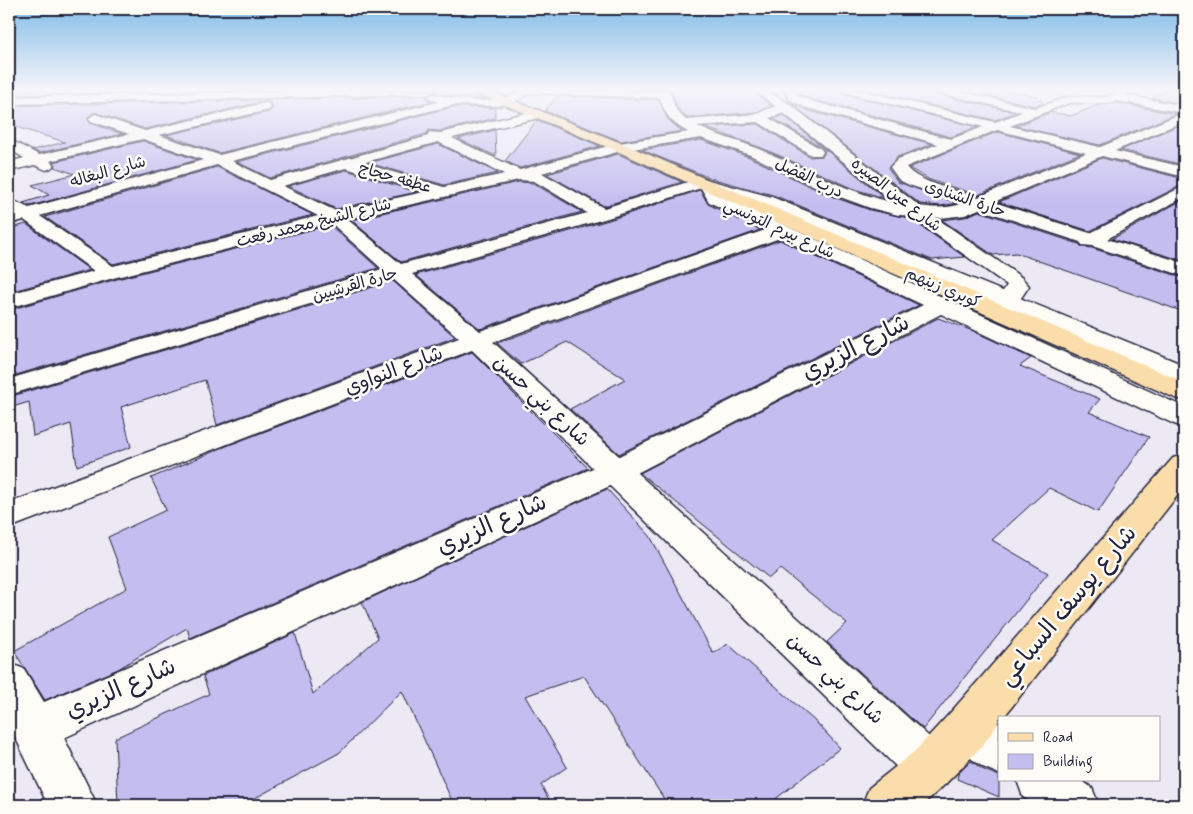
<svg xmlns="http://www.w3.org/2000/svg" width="1193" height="814" font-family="Mynerve,'Playpen Sans Arabic',sans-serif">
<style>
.green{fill:#d3e89d;stroke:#7a856c}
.building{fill:#c4bdef;stroke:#22223b}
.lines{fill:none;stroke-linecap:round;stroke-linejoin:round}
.street-casing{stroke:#22223b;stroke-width:3}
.secondary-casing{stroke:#22223b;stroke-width:3}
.primary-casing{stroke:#22223b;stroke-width:3}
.street{fill:#fdfcf7;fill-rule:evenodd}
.secondary{fill:#fdfcf7;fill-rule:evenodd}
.primary{fill:#fbddab;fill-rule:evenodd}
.labels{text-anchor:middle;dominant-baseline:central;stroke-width:5;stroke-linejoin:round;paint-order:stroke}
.far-street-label{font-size:16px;fill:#22223b;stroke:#fdfcf7}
.street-label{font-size:20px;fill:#22223b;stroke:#fdfcf7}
.near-street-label{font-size:24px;fill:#22223b;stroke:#fdfcf7}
</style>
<rect width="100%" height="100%" fill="#ece9f5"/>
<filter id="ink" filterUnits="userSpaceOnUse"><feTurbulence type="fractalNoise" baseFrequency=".02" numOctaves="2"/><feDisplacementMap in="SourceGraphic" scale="10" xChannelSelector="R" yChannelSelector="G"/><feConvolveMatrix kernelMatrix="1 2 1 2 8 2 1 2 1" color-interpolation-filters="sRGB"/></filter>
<g filter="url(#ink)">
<!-- green -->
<path class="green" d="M 1025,90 L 1108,90 L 1098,98 Z"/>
<!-- building -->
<path class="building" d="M 9,90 L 279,90 L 9,95 Z
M 436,90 L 471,90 L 473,94 L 485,99 L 456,96 L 436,93 Z
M 671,90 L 753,90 L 771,106 L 756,112 L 687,118 L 678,109 Z
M 796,90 L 839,90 L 843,94 L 977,127 L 951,137 L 816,100 L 799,94 Z
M 865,90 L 916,90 L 1015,112 L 995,120 Z
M 989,90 L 1005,90 L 1037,96 L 1043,103 L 1035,106 L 981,94 Z
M 1167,90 L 1184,90 L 1184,104 L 1152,98 Z
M 427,96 L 427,99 L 433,101 L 219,153 L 166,135 L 269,112 L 273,108 L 271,103 L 265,101 L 145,129 L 94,112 L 87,118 L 90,123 L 122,134 L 39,153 L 33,150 L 65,142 L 9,125 L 9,106 Z
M 557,96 L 659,100 L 668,120 L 682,131 L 621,141 L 545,111 Z
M 789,102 L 806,110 L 932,144 L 897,157 L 888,168 L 898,182 L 957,203 L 941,206 L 920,204 Z
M 1118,103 L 1176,114 L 1100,145 L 1016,126 L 1051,112 L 1071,116 L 1098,105 Z
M 453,107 L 495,108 L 495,118 L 440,131 L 429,130 L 426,134 L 270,178 L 237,162 Z
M 783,115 L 885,198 L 857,190 L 762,148 L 704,127 L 758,124 L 810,157 L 823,156 L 825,151 L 822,147 L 774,119 Z
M 537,120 L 600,146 L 520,168 L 505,161 Z
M 1184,123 L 1184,165 L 1121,150 Z
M 495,130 L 496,156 L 458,139 Z
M 997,132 L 1080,153 L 978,195 L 930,180 L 909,168 Z
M 701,140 L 749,157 L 828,195 L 870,210 L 909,218 L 965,257 L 932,260 L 773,195 L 710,178 L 642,150 Z
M 143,141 L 197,160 L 30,206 L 23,203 L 49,195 L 32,185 L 75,174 L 54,167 L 56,165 L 54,162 Z
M 438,144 L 498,173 L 444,185 L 369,163 Z
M 618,154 L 682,182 L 604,206 L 547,174 Z
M 1102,158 L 1184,179 L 1184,184 L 1090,231 L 999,202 Z
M 217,167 L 313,215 L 113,264 L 45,217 Z
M 346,170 L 417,192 L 336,209 L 288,186 Z
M 519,182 L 533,183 L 582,212 L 401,262 L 351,220 Z
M 700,190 L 708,204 L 760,230 L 480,329 L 416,275 L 609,220 Z
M 1184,199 L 1184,261 L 1112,239 Z
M 979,211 L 1079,244 L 1082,247 L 1092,248 L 1184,278 L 1184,312 L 1016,253 L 993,255 L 942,220 L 965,217 Z
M 26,224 L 90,270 L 9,292 L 9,229 Z
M 330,225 L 378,268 L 9,377 L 9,310 L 117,279 Z
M 780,240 L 919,305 L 619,454 L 570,409 L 625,379 L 567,342 L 521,364 L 497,343 Z
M 393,281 L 455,337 L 217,425 L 205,380 L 121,407 L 131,447 L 77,466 L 71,424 L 33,436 L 29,402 L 9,408 L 9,397 Z
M 938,318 L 973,331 L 1031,358 L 1020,366 L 1100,399 L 1089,412 L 1149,437 L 1098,512 L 1049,488 L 992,540 L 1048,573 L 923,729 L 827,642 L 847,623 L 780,569 L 769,578 L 640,473 Z
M 472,352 L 588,468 L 190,638 L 187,628 L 118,669 L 45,700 L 14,651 L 127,588 L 108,537 L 166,510 L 151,478 L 224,447 Z
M 607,489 L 650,536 L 713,653 L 728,644 L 818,724 L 840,748 L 768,805 L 668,805 L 584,676 L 525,696 L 567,767 L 541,785 L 552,805 L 454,805 L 402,691 L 339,753 L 242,805 L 118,805 L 115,738 L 209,694 L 203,676 L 295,633 L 313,694 L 378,638 L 362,602 Z
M 971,761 L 982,769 L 999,776 L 999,797 L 957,779 L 958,774 Z"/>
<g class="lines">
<!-- street casing -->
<g class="street-casing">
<path id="street" d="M 348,90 L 435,91 L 429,94 L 9,104 L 9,97 Z
M 521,90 L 659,91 L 659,90 L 669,90 L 676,110 L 686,120 L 757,114 C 767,109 781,103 791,105 L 793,108 L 791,111 L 769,118 L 821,149 L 823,152 L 821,155 L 811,155 L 758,122 L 697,126 C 717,136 740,141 761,150 C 814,171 860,201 918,206 C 934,208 948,209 963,203 L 909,185 L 899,180 L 890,167 L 898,159 L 938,144 L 807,108 L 790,100 L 784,90 L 794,90 L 798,96 L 815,102 L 951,139 L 983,127 L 843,92 L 841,90 L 859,90 L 995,122 L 1022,112 L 936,92 L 934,90 L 953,90 L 1035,108 L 1068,97 L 1107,97 L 1120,90 L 1131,90 L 1126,95 L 1184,106 L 1184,121 L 1115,151 L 1184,167 L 1184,177 L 1102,156 L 994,202 L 1090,233 L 1184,186 L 1184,197 L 1107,239 L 1184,263 L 1184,276 L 1092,246 L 1082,245 L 1080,242 L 979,209 L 965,215 L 941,218 L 898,215 L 870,208 L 829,193 L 750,155 L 701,138 L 621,151 L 542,173 L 604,208 L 701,178 L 772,197 L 1184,365 L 1184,382 L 1175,379 L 760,205 L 721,194 L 740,205 L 1184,407 L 1184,427 L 1174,424 L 941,314 L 637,473 L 946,752 L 953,768 L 946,784 L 930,791 L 914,784 L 610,486 L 64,738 L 97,805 L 48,805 L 9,724 L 9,663 L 24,669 L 44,702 L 593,468 L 472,350 L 9,528 L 9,503 L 459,338 L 393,279 L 9,395 L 9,379 L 382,269 L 331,223 L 117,277 L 9,308 L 9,294 L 94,271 L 24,220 L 9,224 L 9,214 L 13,213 L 9,209 L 10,203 L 16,202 L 29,208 L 203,160 L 143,139 L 50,161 L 54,165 L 51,168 L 46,170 L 35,165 L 9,171 L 9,162 L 24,158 L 9,149 L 9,139 L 39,155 L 129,134 L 91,121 L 89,118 L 95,114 L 145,131 L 265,103 L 269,104 L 271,107 L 269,110 L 159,135 L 219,155 L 438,102 L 428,97 L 434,94 C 460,100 498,107 521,90 ZM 531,93 L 660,98 C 664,115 673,124 688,132 L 619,143 L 520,170 L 452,138 L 543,117 L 545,114 L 539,110 L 440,133 L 429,132 L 428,136 L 270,180 L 232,161 L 453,105 L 497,106 L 514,102 ZM 1118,101 L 1183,113 L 1100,147 L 1010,126 L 1069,103 L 1108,103 ZM 997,130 L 1086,153 L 978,197 C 959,191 918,183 906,167 ZM 438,142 L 504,174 L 444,187 L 362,163 ZM 217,165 L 318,216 L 113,266 L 40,216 ZM 346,168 L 424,192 L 336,211 L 283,186 ZM 519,180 L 534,181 L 587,213 L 401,264 L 347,219 ZM 701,188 L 709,202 L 765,230 L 480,331 L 412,274 L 608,218 ZM 780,238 L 923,305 L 619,456 L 493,342 Z
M 967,706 L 983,712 L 999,724 L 999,774 L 983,767 L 951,744 L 945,728 L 951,712 Z
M 1017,780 L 1081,780 L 1092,788 L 1099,805 L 1035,805 L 1023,797 Z"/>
</g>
<!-- secondary casing -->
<g class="secondary-casing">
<path id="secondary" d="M 755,90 L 767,90 L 791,105 L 922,208 L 1021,277 L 1029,286 L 1015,307 L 1007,309 L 999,307 L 996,302 L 1007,285 L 910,216 Z"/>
</g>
<!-- primary casing -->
<g class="primary-casing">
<path id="primary" d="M 473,90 L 487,90 L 624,144 L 1184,382 L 1184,400 L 1175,398 L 614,150 L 474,92 Z
M 1184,455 L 1184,487 L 1003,718 L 999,718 C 999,734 937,793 922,805 L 862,805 L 869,788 L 914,752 L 951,712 L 1173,458 Z"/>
</g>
<!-- street -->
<use href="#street" class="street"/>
<!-- secondary -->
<use href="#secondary" class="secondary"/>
<!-- primary -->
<use href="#primary" class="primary"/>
</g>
</g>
<!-- sky -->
<linearGradient id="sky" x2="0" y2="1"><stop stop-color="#80bce7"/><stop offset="0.44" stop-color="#f6f5fa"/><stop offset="1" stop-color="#f6f5fa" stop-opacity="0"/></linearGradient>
<rect width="1193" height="204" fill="url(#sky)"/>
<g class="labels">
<!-- far-street labels -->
<g class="far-street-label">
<text transform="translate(108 172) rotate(-16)">شارع البغاله</text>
<text transform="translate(395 178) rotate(16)">عطفه حجاج</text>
<text transform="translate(809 178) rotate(25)">درب الفضل</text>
<text transform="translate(896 195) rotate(38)">شارع عين الصيره</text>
<text transform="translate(965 199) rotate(19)">حارة الشناوى</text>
<text transform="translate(314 223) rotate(-14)">شارع الشيخ محمد رفعت</text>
<text transform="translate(779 229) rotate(25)">شارع بيرم التونسي</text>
<text transform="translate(355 285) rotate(-16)">حارة القرشيين</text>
<text transform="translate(943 288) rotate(23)">كوبري زينهم</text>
</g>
<!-- street labels -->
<g class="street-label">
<text transform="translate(394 371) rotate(-21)">شارع النواوي</text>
<text transform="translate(541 401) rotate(43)">شارع بني حسن</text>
<text transform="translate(835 679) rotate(43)">شارع بني حسن</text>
</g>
<!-- near-street labels -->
<g class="near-street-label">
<text transform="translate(856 348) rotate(-27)">شارع الزيري</text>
<text transform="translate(492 525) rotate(-24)">شارع الزيري</text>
<text transform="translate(1068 606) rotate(-50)">شارع يوسف السباعي</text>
<text transform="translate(121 689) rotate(-24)">شارع الزيري</text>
</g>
</g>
<!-- margin -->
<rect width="1193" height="814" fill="none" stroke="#fdfcf7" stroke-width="30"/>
<rect x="15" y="15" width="1163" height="784" fill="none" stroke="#22223b" stroke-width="2" filter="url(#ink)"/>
<!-- legend -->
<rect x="998" y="716" width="162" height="65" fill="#fdfcf7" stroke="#a5a5ac"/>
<rect x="1008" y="733" width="25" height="8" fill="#fbddab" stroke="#a5a5ac"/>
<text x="1043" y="742" font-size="15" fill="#22223b">Road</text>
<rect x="1008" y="754" width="25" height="15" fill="#c4bdef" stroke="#a5a5ac"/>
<text x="1043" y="766" font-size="15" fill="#22223b">Building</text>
</svg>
